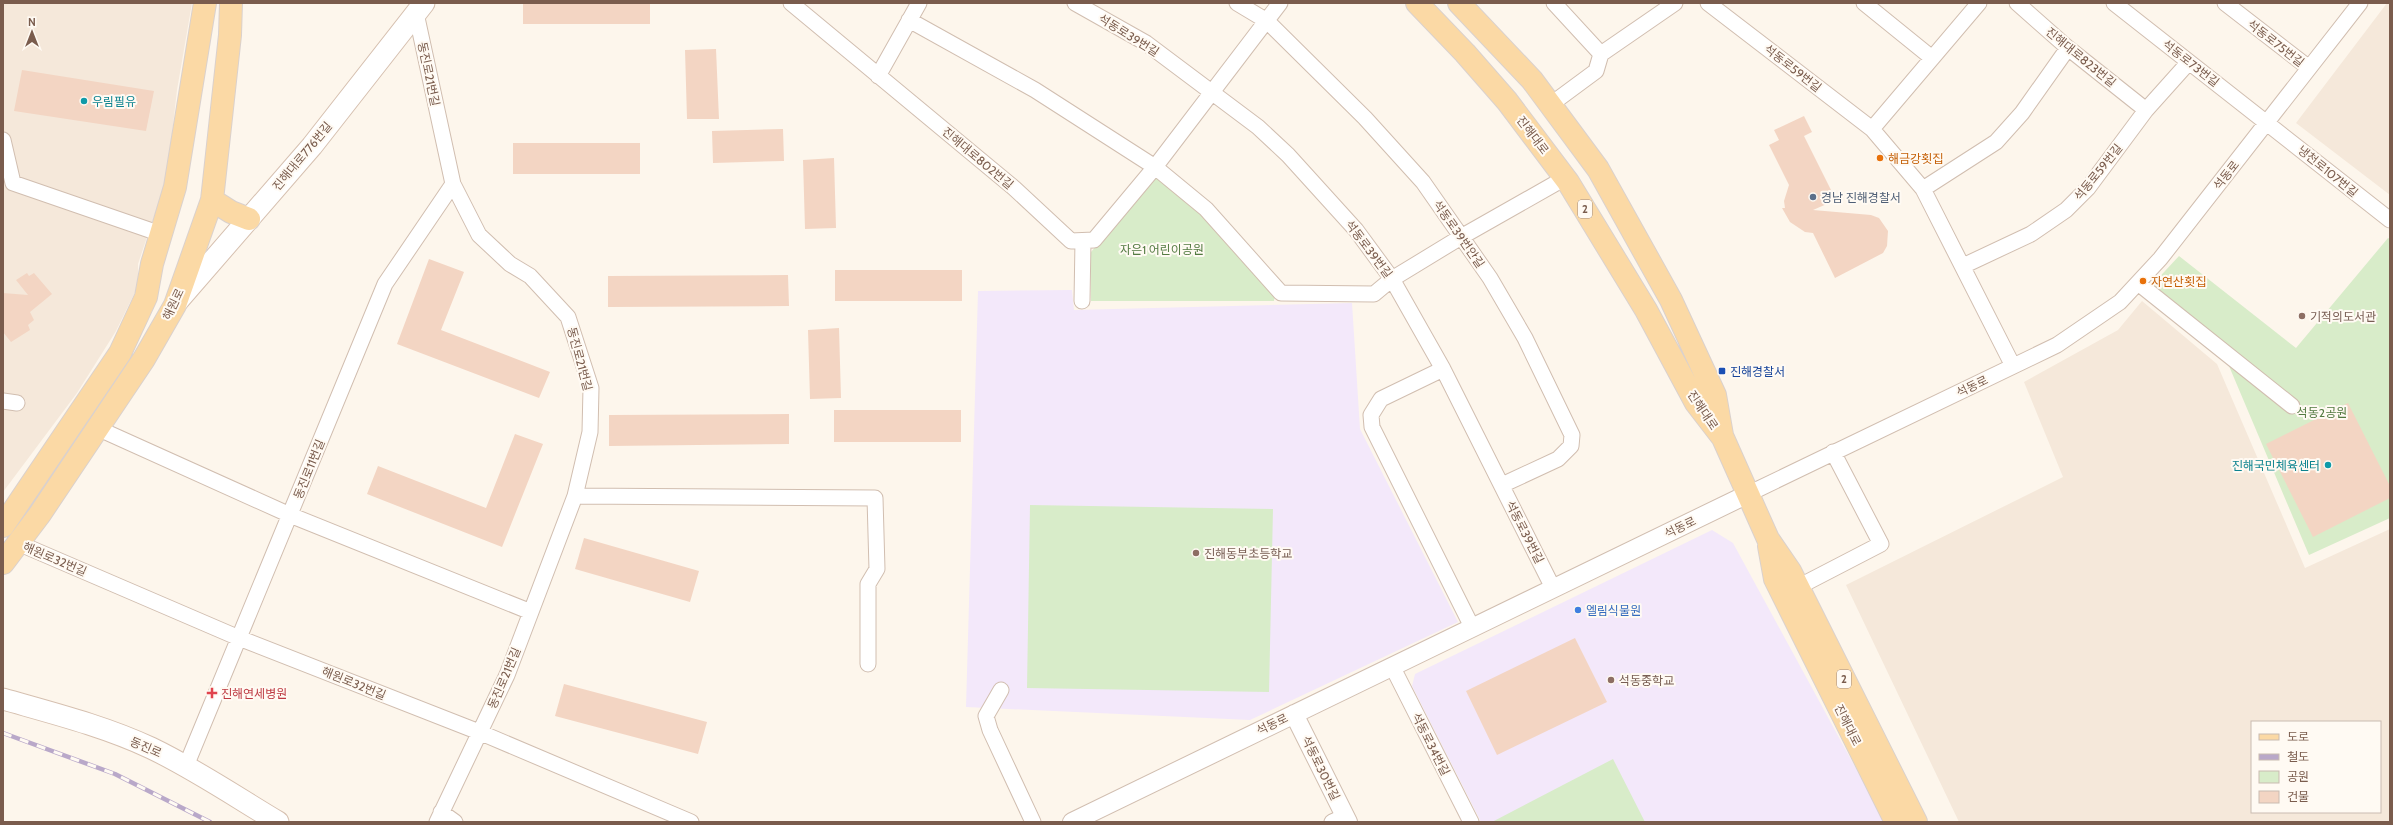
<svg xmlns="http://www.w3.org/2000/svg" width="2393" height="825" font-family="Cabin,'Noto Sans KR',sans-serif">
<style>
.residential{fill:#f5e8da;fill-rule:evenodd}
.education{fill:#f3e8fa}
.green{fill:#d8ecc9}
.building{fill:#f3d5c3}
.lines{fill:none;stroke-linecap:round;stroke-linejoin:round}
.minor-casing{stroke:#d1beb0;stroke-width:17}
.tertiary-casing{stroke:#d1beb0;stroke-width:20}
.secondary-casing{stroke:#d6c0b0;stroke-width:23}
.primary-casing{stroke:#dad1cd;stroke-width:24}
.minor{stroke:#fff;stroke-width:15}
.tertiary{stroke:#fff;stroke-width:18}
.secondary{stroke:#fff;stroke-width:21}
.primary{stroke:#fbd9a5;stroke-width:22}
.rail-casing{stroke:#b9a8c9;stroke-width:4.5}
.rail{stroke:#fffaf3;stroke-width:3;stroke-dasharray:9;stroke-linecap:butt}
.culture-dot{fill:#0f9aa8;stroke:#fffaf3;stroke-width:1.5}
.food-dot{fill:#e8710a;stroke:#fffaf3;stroke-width:1.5}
.service-dot{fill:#5c6f8a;stroke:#fffaf3;stroke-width:1.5}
.education-dot{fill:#8d6e63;stroke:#fffaf3;stroke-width:1.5}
.transit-dot{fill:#1a4fb4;stroke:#fffaf3;stroke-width:1.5}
.shop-dot{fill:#3f7fe0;stroke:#fffaf3;stroke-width:1.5}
.health-dot{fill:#e0444e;stroke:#fffaf3;stroke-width:1.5}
.labels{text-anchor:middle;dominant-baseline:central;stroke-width:4;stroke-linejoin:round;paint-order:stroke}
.shield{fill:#fffaf3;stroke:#a28b7f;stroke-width:1}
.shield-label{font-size:11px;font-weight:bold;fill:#7a5c4d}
.street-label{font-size:12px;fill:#7a5c4d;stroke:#fffaf3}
.culture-label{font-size:12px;fill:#0d838f;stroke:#fffaf3;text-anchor:start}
.food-label{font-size:12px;fill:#c56008;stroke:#fffaf3;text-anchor:start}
.service-label{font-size:12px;fill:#4e5e75;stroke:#fffaf3;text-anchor:start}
.park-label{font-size:12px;fill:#537a41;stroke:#fffaf3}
.education-label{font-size:12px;fill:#785e54;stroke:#fffaf3;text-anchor:start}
.transit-label{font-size:12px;fill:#164399;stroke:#fffaf3;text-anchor:start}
.shop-label{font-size:12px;fill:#366cbe;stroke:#fffaf3;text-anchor:start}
.health-label{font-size:12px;fill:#be3a42;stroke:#fffaf3;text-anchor:start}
</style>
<rect width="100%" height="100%" fill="#fdf6ec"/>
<!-- residential -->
<path class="residential" d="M 3,3 L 192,3 L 177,90 L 167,178 L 138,264 L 138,286 L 116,331 L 77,393 L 3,492 Z
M 2387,3 L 2390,3 L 2390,195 L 2296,123 Z
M 2142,301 L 2217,364 L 2305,568 L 2390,529 L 2390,822 L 1959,822 L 1846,585 L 2063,477 L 2024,382 L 2118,330 ZM 2252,722 L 2380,722 L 2380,812 L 2252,812 Z"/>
<!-- education -->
<path class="education" d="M 1072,290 L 1074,310 L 1352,303 L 1360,429 L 1458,622 L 1250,720 L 966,707 L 978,291 Z
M 1712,530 L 1733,543 L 1885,822 L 1481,822 L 1412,686 L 1415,674 Z"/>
<!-- green -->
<path class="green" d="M 1157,175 L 1202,214 L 1275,294 L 1274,301 L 1091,301 L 1091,252 Z
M 2388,238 L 2390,239 L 2390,518 L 2309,555 L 2229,366 L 2229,348 L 2151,286 L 2179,256 L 2296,348 Z
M 1030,505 L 1273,509 L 1269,692 L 1027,688 Z
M 1613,759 L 1645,822 L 1492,822 Z"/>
<!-- building -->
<path class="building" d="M 523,3 L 650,3 L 650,24 L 523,24 Z
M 716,49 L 719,119 L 687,119 L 685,50 Z
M 22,70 L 154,91 L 146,131 L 14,111 Z
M 1804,116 L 1812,132 L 1804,136 L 1836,200 L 1813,210 L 1871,215 L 1879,218 L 1888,231 L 1887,246 L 1883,253 L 1835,278 L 1813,233 L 1805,232 L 1790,222 L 1782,208 L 1785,208 L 1784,201 L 1789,185 L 1769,145 L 1779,140 L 1774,130 Z
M 783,129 L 784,161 L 713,163 L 712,131 Z
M 513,143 L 640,143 L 640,174 L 513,174 Z
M 834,158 L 836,228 L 805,229 L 803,160 Z
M 429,259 L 464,272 L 441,330 L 550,372 L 539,398 L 397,344 Z
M 835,270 L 962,270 L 962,301 L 835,301 Z
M 27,273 L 29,276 L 34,273 L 52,294 L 30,312 L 34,320 L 28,325 L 30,330 L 11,342 L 3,332 L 3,293 L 28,295 L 16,280 Z
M 788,275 L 789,306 L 608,307 L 608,276 Z
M 839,328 L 841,398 L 810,399 L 808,330 Z
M 2348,403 L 2390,486 L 2390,498 L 2313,537 L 2266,444 Z
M 834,410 L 961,410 L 961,442 L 834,442 Z
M 789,414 L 789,444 L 609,446 L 609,415 Z
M 515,434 L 543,444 L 502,547 L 367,494 L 378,466 L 486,508 Z
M 584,538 L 699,571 L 690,602 L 575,569 Z
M 1575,638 L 1607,702 L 1497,755 L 1466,691 Z
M 564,684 L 707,722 L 698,754 L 555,716 Z"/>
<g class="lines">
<!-- minor casing -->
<g class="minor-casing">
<path id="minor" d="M 791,3 L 1014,188 L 1071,241 L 1094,240 L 1155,167 L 1280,3
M 1075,3 L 1146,43 L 1258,127 L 1288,155 L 1356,230 L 1392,279 L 1443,369 L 1553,588
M 1237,3 L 1267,21 L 1365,118 L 1423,182 L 1490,278 L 1525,338 L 1572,435 L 1571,446 L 1558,459 L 1502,485
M 1554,3 L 1601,54
M 1708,3 L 1872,129 L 1923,189 L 2013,366
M 1864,3 L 1932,58
M 2017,3 L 2068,48 L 2146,110
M 2114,3 L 2390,220
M 2225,3 L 2309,68
M 416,13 L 453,184 L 479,235 L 510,264 L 530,276 L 568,317 L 591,388 L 590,432 L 575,496 L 507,675 L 437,822
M 909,20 L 1035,90 L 1155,167 L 1206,209 L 1281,293 L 1374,294 L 1392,279 L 1461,237 L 1565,178
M 1601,54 L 1675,3
M 878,76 L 919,3
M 1550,105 L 1596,71 L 1601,54
M 1872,129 L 1979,3
M 3,140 L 13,183 L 161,234
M 1923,189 L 1996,142 L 2022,113 L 2068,48
M 1963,266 L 2031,234 L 2066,210 L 2088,188 L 2146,110 L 2189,62
M 2138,283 L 2292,406
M 1082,301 L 1083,241
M 1443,369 L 1381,399 L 1371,415 L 1372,427 L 1472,627
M 3,401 L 17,403
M 97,428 L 290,515 L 531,612
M 1748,494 L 2057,345 L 2120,302 L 2160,259 L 2360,3
M 575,496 L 875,498 L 877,569 L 868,584 L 868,664
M 18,543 L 239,638 L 479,732 L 691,822
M 1798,587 L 1881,544 L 1833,452
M 1392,666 L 1471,822
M 1001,690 L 986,716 L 990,730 L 1033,822
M 186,766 L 385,284 L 453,184
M 441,812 L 455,822
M 1332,822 L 1345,816"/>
</g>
<!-- tertiary casing -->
<g class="tertiary-casing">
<path id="tertiary" d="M 1294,714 L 1348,822
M 1072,822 L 1748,494"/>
</g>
<!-- secondary casing -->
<g class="secondary-casing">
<path id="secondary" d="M 176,303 L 312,146 L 424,3
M 3,699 C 52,713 104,726 151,748 C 195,769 236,797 278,822"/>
</g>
<!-- primary casing -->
<g class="primary-casing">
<path id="primary" d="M 1417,3 L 1465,53 L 1507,101 L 1568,182 L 1646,310 L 1696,403 L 1723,438 L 1768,539 L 1790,571 L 1916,822
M 1459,3 L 1532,80 L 1598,169 L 1671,300 L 1715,395 L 1722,435
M 212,200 L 231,212 L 249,219
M 3,526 L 120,353 L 146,297 L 152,264 L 175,187 L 205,3
M 1769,546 L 1775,579 L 1896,822
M 3,563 L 40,514 L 144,359 L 175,305 L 212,200 L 230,35 L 231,3"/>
</g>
<!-- minor -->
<use href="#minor" class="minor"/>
<!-- tertiary -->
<use href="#tertiary" class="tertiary"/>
<!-- secondary -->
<use href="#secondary" class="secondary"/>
<!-- primary -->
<use href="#primary" class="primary"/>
<!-- rail casing -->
<g class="rail-casing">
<path id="rail" d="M 3,733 L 115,774 L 210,822"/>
</g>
<!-- rail -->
<use href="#rail" class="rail"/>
</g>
<!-- markers -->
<g class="culture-dot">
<circle cx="84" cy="101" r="4"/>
<circle cx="2328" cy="465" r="4"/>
</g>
<g class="food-dot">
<circle cx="1880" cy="158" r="4"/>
<circle cx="2143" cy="281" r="4"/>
</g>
<circle class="service-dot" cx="1813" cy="197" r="4"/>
<g class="education-dot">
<circle cx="2302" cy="316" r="4"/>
<circle cx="1196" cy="553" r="4"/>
<circle cx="1611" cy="680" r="4"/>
</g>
<rect class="transit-dot" x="1718" y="367" width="8" height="8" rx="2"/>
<circle class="shop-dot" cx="1578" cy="610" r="4"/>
<path class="health-dot" d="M210 687h4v4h4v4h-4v4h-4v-4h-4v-4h4z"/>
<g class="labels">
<!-- shield labels -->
<g class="shield">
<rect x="1578" y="200" width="14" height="18" rx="3"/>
<rect x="1837" y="670" width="14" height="18" rx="3"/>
</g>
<g class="shield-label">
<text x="1585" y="209">2</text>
<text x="1844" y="679">2</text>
</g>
<!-- street labels -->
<g class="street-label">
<text transform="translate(1129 35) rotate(32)">석동로39번길</text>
<text transform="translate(2276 43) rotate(38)">석동로75번길</text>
<text transform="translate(2081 57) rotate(39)">진해대로823번길</text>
<text transform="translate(2191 63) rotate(38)">석동로73번길</text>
<text transform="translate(1793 68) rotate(38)">석동로59번길</text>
<text transform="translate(429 74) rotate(78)">동진로21번길</text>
<text transform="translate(1533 135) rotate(53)">진해대로</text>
<text transform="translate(302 156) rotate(-50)">진해대로776번길</text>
<text transform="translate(978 158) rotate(40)">진해대로802번길</text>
<text transform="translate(2328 171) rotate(39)">냉천로107번길</text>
<text transform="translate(2098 172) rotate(-51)">석동로59번길</text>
<text transform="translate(2226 175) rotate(-52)">석동로</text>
<text transform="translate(1459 234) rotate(55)">석동로39번안길</text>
<text transform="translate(1369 249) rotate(53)">석동로39번길</text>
<text transform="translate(173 304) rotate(-65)">해원로</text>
<text transform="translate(580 359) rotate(75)">동진로21번길</text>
<text transform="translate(1972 386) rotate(-26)">석동로</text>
<text transform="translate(1703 410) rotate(56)">진해대로</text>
<text transform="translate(309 469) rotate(-68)">동진로11번길</text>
<text transform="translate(1680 527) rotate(-26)">석동로</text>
<text transform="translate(1525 532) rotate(63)">석동로39번길</text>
<text transform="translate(55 559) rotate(23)">해원로32번길</text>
<text transform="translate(504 678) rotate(-67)">동진로21번길</text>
<text transform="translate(354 683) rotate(22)">해원로32번길</text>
<text transform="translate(1272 724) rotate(-26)">석동로</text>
<text transform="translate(1848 725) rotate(63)">진해대로</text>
<text transform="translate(1431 744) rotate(63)">석동로34번길</text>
<text transform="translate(146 747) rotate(23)">동진로</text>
<text transform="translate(1321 768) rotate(64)">석동로30번길</text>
</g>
<!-- culture labels -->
<g class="culture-label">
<text x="92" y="101">우림필유</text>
<text x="2320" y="465" text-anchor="end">진해국민체육센터</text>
</g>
<!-- food labels -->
<g class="food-label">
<text x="1888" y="158">해금강횟집</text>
<text x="2151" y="281">자연산횟집</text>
</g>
<!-- service labels -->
<g class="service-label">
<text x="1821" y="197">경남 진해경찰서</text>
</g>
<!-- park labels -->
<g class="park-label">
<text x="1162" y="249">자은1 어린이공원</text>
<text x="2322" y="412">석동2공원</text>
</g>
<!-- education labels -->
<g class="education-label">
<text x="2310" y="316">기적의도서관</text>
<text x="1204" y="553">진해동부초등학교</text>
<text x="1619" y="680">석동중학교</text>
</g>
<!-- transit labels -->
<g class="transit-label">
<text x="1730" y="371">진해경찰서</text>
</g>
<!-- shop labels -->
<g class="shop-label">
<text x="1586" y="610">엘림식물원</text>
</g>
<!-- health labels -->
<g class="health-label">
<text x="221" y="693">진해연세병원</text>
</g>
</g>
<!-- border -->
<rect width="2393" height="825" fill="none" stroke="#7a5c4d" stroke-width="8"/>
<!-- legend -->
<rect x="2251" y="721" width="130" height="92" fill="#fffaf3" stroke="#cabbb1"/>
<rect x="2259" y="734" width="20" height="6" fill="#fbd9a5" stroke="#cabbb1"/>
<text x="2287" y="741" font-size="12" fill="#7a5c4d">도로</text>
<rect x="2259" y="754" width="20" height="6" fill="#b9a8c9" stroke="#cabbb1"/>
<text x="2287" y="761" font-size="12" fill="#7a5c4d">철도</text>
<rect x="2259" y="771" width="20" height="12" fill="#d8ecc9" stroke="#cabbb1"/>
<text x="2287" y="781" font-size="12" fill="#7a5c4d">공원</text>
<rect x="2259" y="791" width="20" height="12" fill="#f3d5c3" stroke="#cabbb1"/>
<text x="2287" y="801" font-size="12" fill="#7a5c4d">건물</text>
<!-- north arrow -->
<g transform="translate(32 32)" stroke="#fffaf3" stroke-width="3" paint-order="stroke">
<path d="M0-3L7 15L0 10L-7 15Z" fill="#7a5c4d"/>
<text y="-6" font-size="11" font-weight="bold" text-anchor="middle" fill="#7a5c4d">N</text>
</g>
</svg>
